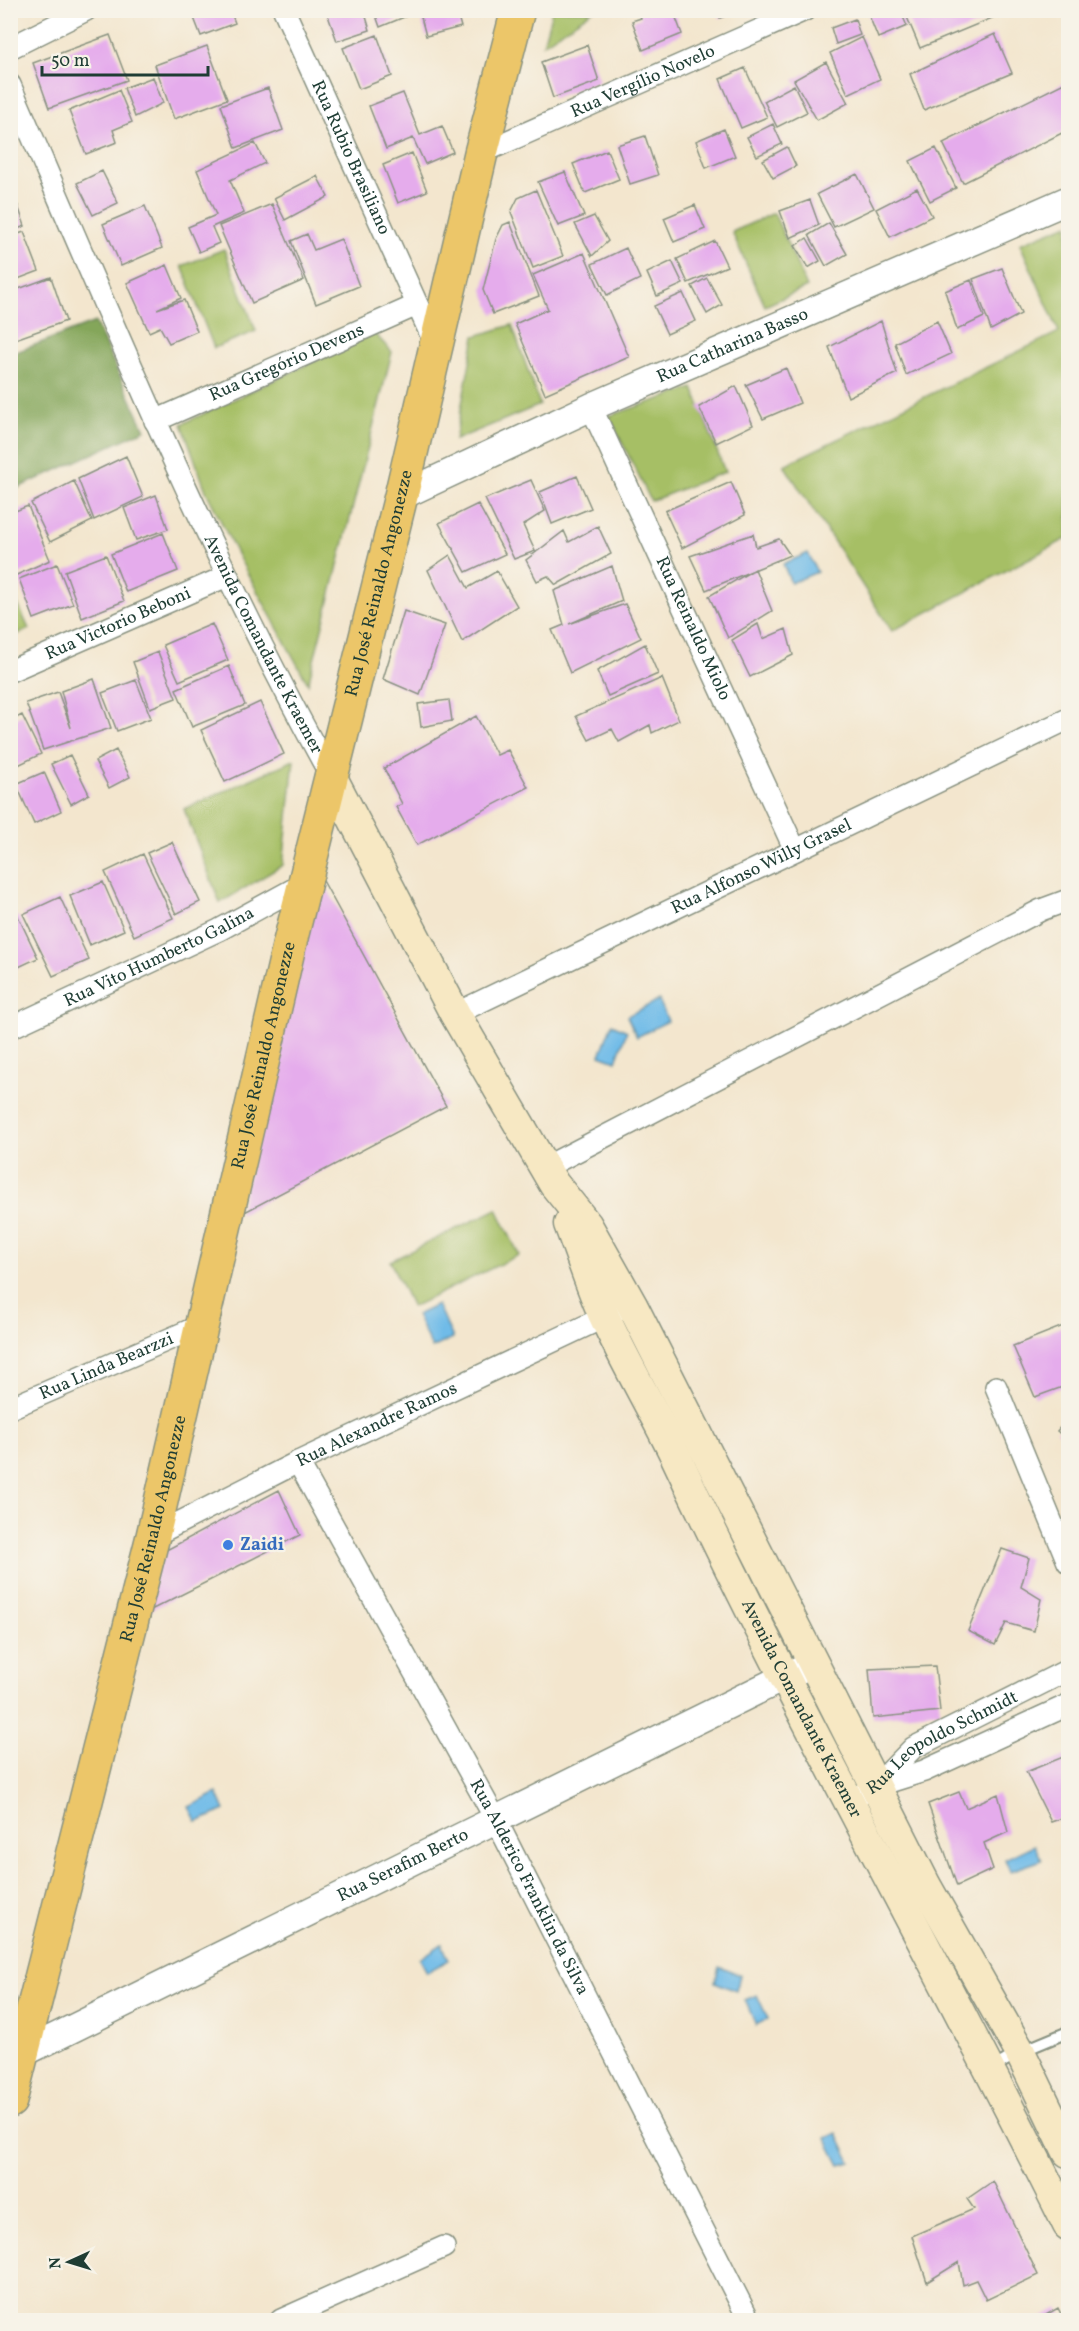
<svg xmlns="http://www.w3.org/2000/svg" width="1079" height="2331" font-family="Vollkorn,serif">
<style>
.green{fill:#a6bf65;stroke:#627e4c;stroke-width:1.5}
.forest{fill:#84a65a;stroke:#527247;stroke-width:1.5}
.water{fill:#6fbbe8;stroke:#477c8e;stroke-width:1.5}
.building{fill:#e5acec}
.lines{fill:none;stroke-linecap:round;stroke-linejoin:round}
.service-casing{stroke:#899281;stroke-width:14}
.minor-casing{stroke:#899281;stroke-width:24}
.tertiary-casing{stroke:#899281;stroke-width:30}
.secondary-casing{stroke:#899281;stroke-width:33}
.primary-casing{stroke:#899281;stroke-width:36}
.service{stroke:#fff;stroke-width:10}
.minor{stroke:#fff;stroke-width:21}
.tertiary{stroke:#fff;stroke-width:27}
.secondary{stroke:#f7e8c3;stroke-width:30}
.primary{stroke:#ecc669;stroke-width:33}
.shop-dot{fill:#3f7fe0;stroke:#f7f3e8;stroke-width:2}
.labels{text-anchor:middle;dominant-baseline:central;stroke-width:4.5;stroke-linejoin:round;paint-order:stroke}
.street-label{font-size:18px;fill:#1f3d34;stroke:#f7f3e8}
.shop-label{font-size:18px;font-weight:bold;fill:#366cbe;stroke:#f7f3e8;text-anchor:start}
</style>
<rect width="100%" height="100%" fill="#f7f3e8"/>
<filter id="ink" filterUnits="userSpaceOnUse"><feTurbulence type="fractalNoise" baseFrequency=".0167" numOctaves="2"/><feDisplacementMap in="SourceGraphic" scale="12" xChannelSelector="R" yChannelSelector="G"/><feConvolveMatrix kernelMatrix="1 2 1 2 8 2 1 2 1" color-interpolation-filters="sRGB"/></filter>
<filter id="wash" filterUnits="userSpaceOnUse"><feTurbulence type="fractalNoise" baseFrequency=".008" numOctaves="4" result="noise"/><feDisplacementMap in="SourceGraphic" scale="24" xChannelSelector="R" yChannelSelector="G"/><feGaussianBlur stdDeviation="1.35" result="paint"/><feColorMatrix in="noise" values="0 0 0 0 0 0 0 0 0 0 0 0 0 0 0 0 0 1.4 0 .05"/><feComposite in="paint" operator="in"/></filter>
<g filter="url(#wash)">
<rect width="100%" height="100%" fill="#f3e6ce"/>
<!-- green -->
<path class="green" d="M 552,11 L 552,10 L 592,11 L 543,44 Z
M 774,213 L 807,287 L 765,306 L 732,232 Z
M 1068,224 L 1068,538 L 892,631 L 784,465 L 1059,332 L 1020,244 Z
M 224,249 L 256,331 L 214,348 L 182,266 Z
M 512,325 L 540,405 L 455,440 L 475,336 Z
M 374,333 L 392,352 L 308,684 L 238,556 L 206,491 L 182,424 Z
M 693,388 L 725,472 L 651,501 L 609,416 Z
M 10,587 L 29,629 L 11,637 L 10,637 Z
M 294,760 L 283,865 L 220,903 L 184,809 Z
M 497,1209 L 519,1255 L 412,1307 L 390,1261 Z"/>
<!-- forest -->
<path class="forest" d="M 95,322 L 145,430 L 11,491 L 11,354 Z"/>
<!-- water -->
<path class="water" d="M 808,553 L 817,572 L 791,583 L 783,564 Z
M 659,1000 L 668,1021 L 637,1037 L 627,1016 Z
M 612,1024 L 627,1031 L 616,1061 L 600,1055 Z
M 437,1305 L 453,1338 L 432,1348 L 416,1315 Z
M 217,1793 L 225,1810 L 197,1822 L 189,1807 Z
M 1034,1845 L 1042,1860 L 1010,1871 L 1005,1859 Z
M 442,1944 L 449,1960 L 427,1972 L 420,1959 Z
M 719,1967 L 740,1975 L 736,1991 L 715,1982 Z
M 757,1995 L 768,2019 L 756,2025 L 745,2000 Z
M 837,2133 L 851,2162 L 840,2165 L 826,2138 Z"/>
<g id="blocks">
<!-- building -->
<path class="building" d="M 191,10 L 230,10 L 235,23 L 201,36 Z
M 326,10 L 364,10 L 370,30 L 337,41 Z
M 374,10 L 413,10 L 414,13 L 380,27 Z
M 419,10 L 456,10 L 461,27 L 426,36 Z
M 638,10 L 673,10 L 682,34 L 643,50 L 632,21 L 641,18 Z
M 718,10 L 740,10 L 740,11 L 720,18 Z
M 874,10 L 900,10 L 907,26 L 878,38 L 868,13 Z
M 904,10 L 1009,10 L 1009,11 L 920,48 Z
M 855,19 L 860,35 L 836,44 L 831,28 Z
M 995,34 L 1012,73 L 924,110 L 910,74 Z
M 110,35 L 127,80 L 49,108 L 33,63 Z
M 377,35 L 392,76 L 359,89 L 343,48 Z
M 862,37 L 880,79 L 848,94 L 830,53 Z
M 587,45 L 599,81 L 553,98 L 541,62 Z
M 207,46 L 227,99 L 174,119 L 155,65 Z
M 826,62 L 848,103 L 817,120 L 794,80 Z
M 745,68 L 767,117 L 741,128 L 720,79 Z
M 153,77 L 163,103 L 135,117 L 124,88 Z
M 1064,83 L 1068,91 L 1068,130 L 963,183 L 943,143 Z
M 794,85 L 807,112 L 777,127 L 764,101 Z
M 268,88 L 283,130 L 236,148 L 221,105 Z
M 119,90 L 132,122 L 113,130 L 117,142 L 86,154 L 69,111 Z
M 403,93 L 420,135 L 442,126 L 453,152 L 425,164 L 413,138 L 386,149 L 369,106 Z
M 773,124 L 782,144 L 757,156 L 747,137 Z
M 724,129 L 735,156 L 706,168 L 696,141 Z
M 645,136 L 658,175 L 630,184 L 617,145 Z
M 255,143 L 265,163 L 230,180 L 244,213 L 212,227 L 219,243 L 199,252 L 188,227 L 216,215 L 197,170 Z
M 787,147 L 796,166 L 773,178 L 763,160 Z
M 936,148 L 956,188 L 930,201 L 910,161 Z
M 607,150 L 619,179 L 585,193 L 573,164 Z
M 412,153 L 427,191 L 398,203 L 383,165 Z
M 102,171 L 118,203 L 93,215 L 77,183 Z
M 565,172 L 584,216 L 558,226 L 538,182 Z
M 857,174 L 874,208 L 834,227 L 817,194 Z
M 317,176 L 328,197 L 285,220 L 274,198 Z
M 11,186 L 25,226 L 10,232 L 10,187 Z
M 917,188 L 932,216 L 890,237 L 876,209 Z
M 536,190 L 563,256 L 533,268 L 511,212 L 518,198 Z
M 810,200 L 819,225 L 790,238 L 780,211 Z
M 272,204 L 304,280 L 252,303 L 219,226 Z
M 695,205 L 705,229 L 674,242 L 664,218 Z
M 145,206 L 162,248 L 121,266 L 103,224 Z
M 594,216 L 608,241 L 592,256 L 575,224 Z
M 510,222 L 539,296 L 493,314 L 483,290 L 496,239 L 503,225 Z
M 829,223 L 847,254 L 826,266 L 809,235 Z
M 24,232 L 39,271 L 10,282 L 10,237 Z
M 307,234 L 314,250 L 341,239 L 359,286 L 316,304 L 291,241 Z
M 807,238 L 820,261 L 808,268 L 795,246 Z
M 715,241 L 727,266 L 688,283 L 677,259 Z
M 626,248 L 640,279 L 607,295 L 592,264 Z
M 584,253 L 629,357 L 545,394 L 515,324 L 548,309 L 533,275 Z
M 672,261 L 683,284 L 657,296 L 647,273 Z
M 167,265 L 181,298 L 157,309 L 184,300 L 197,331 L 169,343 L 160,327 L 149,332 L 127,283 Z
M 1002,268 L 1021,314 L 991,330 L 973,279 Z
M 51,277 L 66,321 L 10,341 L 10,292 Z
M 707,278 L 722,305 L 707,314 L 692,286 Z
M 971,280 L 984,317 L 957,330 L 945,291 Z
M 683,293 L 696,321 L 667,334 L 654,306 Z
M 881,321 L 897,373 L 848,397 L 829,347 Z
M 937,321 L 951,354 L 906,375 L 895,343 Z
M 786,368 L 800,403 L 763,419 L 746,385 Z
M 736,386 L 753,425 L 716,443 L 699,407 Z
M 126,456 L 143,497 L 94,520 L 78,479 Z
M 577,476 L 591,508 L 552,524 L 540,492 Z
M 531,480 L 545,511 L 523,525 L 535,551 L 514,559 L 485,499 Z
M 74,481 L 92,521 L 50,542 L 31,503 Z
M 731,482 L 745,515 L 682,548 L 665,511 Z
M 156,495 L 168,529 L 136,540 L 124,508 Z
M 478,504 L 505,554 L 466,572 L 439,523 Z
M 28,506 L 50,560 L 12,577 L 10,513 Z
M 598,526 L 611,554 L 556,585 L 548,576 L 537,581 L 526,560 L 564,531 L 569,542 Z
M 163,533 L 178,571 L 126,592 L 111,554 Z
M 753,534 L 756,547 L 779,539 L 790,555 L 706,590 L 690,556 Z
M 106,555 L 124,601 L 82,618 L 65,571 Z
M 450,555 L 468,588 L 497,571 L 517,606 L 462,642 L 428,570 Z
M 57,564 L 73,604 L 34,619 L 19,579 Z
M 612,566 L 622,601 L 569,624 L 625,604 L 641,638 L 570,673 L 552,630 L 564,625 L 554,591 Z
M 755,569 L 772,611 L 728,638 L 709,596 Z
M 404,611 L 445,625 L 420,695 L 383,679 Z
M 212,624 L 228,660 L 179,681 L 163,645 Z
M 758,624 L 763,639 L 786,629 L 793,655 L 750,677 L 732,640 Z
M 645,644 L 658,674 L 608,696 L 597,671 Z
M 158,652 L 176,698 L 150,708 L 133,662 Z
M 229,666 L 245,705 L 192,727 L 176,689 Z
M 662,678 L 679,720 L 652,733 L 650,725 L 619,742 L 612,729 L 589,740 L 576,716 Z
M 94,679 L 111,728 L 43,750 L 26,703 L 58,692 L 71,728 L 61,691 Z
M 136,680 L 151,718 L 117,731 L 102,693 Z
M 449,700 L 452,721 L 421,727 L 418,704 Z
M 260,702 L 284,754 L 225,782 L 201,730 Z
M 22,715 L 41,754 L 14,767 L 10,760 L 10,721 Z
M 476,716 L 497,755 L 508,750 L 528,787 L 417,845 L 396,807 L 402,804 L 384,768 Z
M 116,750 L 130,777 L 109,788 L 95,761 Z
M 70,755 L 89,794 L 71,804 L 51,764 Z
M 44,772 L 61,811 L 34,824 L 16,784 Z
M 172,842 L 200,902 L 176,914 L 147,853 Z
M 143,854 L 173,918 L 134,936 L 105,872 Z
M 321,877 L 446,1106 L 239,1215 Z
M 103,882 L 124,930 L 90,945 L 70,896 Z
M 60,897 L 89,960 L 53,976 L 23,914 Z
M 18,916 L 38,958 L 10,971 L 10,920 Z
M 1068,1324 L 1068,1385 L 1035,1397 L 1013,1346 Z
M 1068,1418 L 1068,1441 L 1057,1431 Z
M 279,1490 L 300,1535 L 137,1617 L 157,1555 Z
M 1002,1549 L 1029,1558 L 1021,1587 L 1041,1599 L 1034,1631 L 1006,1623 L 995,1645 L 968,1631 Z
M 935,1666 L 940,1711 L 873,1718 L 869,1669 Z
M 1068,1755 L 1068,1816 L 1051,1822 L 1026,1772 Z
M 959,1792 L 966,1808 L 998,1794 L 1008,1832 L 984,1843 L 993,1869 L 957,1886 L 928,1804 Z
M 993,2181 L 1038,2275 L 986,2300 L 976,2280 L 963,2285 L 959,2262 L 927,2282 L 912,2236 L 974,2209 L 967,2199 Z
M 1058,2308 L 1064,2320 L 1037,2320 Z"/>
</g>
</g>
<g filter="url(#ink)">
<use href="#blocks" fill-opacity="0" stroke="#899281" stroke-width="1.5"/>
<g class="lines">
<!-- service casing -->
<g class="service-casing">
<path id="service" d="M 991,2069 L 1020,2052 L 1068,2032"/>
</g>
<!-- minor casing -->
<g class="minor-casing">
<g id="minor">
<path id="s1" d="M 284,10 L 436,346"/>
<path d="M 10,48 L 86,10"/>
<path id="s2" d="M 10,85 C 111,319 208,555 332,778"/>
<path id="s3" d="M 481,153 L 805,10"/>
<path id="s4" d="M 591,407 L 795,850"/>
<path id="s5" d="M 155,421 L 417,305"/>
<path id="s6" d="M 10,671 L 227,576"/>
<path id="s7" d="M 455,1014 L 1068,719"/>
<path id="s8" d="M 10,1028 L 219,930 L 305,883"/>
<path d="M 544,1168 L 1041,910 L 1068,900"/>
<path d="M 996,1387 L 1068,1562"/>
<path id="s9" d="M 10,1408 L 202,1325"/>
<path id="s10" d="M 298,1462 L 496,1820 L 749,2320"/>
<path id="s11" d="M 153,1536 L 298,1462 L 615,1312"/>
<path d="M 879,1785 L 924,1771 L 1068,1705"/>
<path id="s12" d="M 864,1793 L 876,1786 L 913,1748 L 1068,1670"/>
<path d="M 281,2320 L 444,2247"/>
</g>
</g>
<!-- tertiary casing -->
<g class="tertiary-casing">
<g id="tertiary">
<path id="s13" d="M 401,496 L 591,407 L 1068,200"/>
<path id="s14" d="M 21,2054 L 813,1663"/>
</g>
</g>
<!-- secondary casing -->
<g class="secondary-casing">
<g id="secondary">
<path d="M 332,778 L 455,1014 L 554,1184 L 587,1225 L 632,1305 L 926,1886 L 1020,2052 L 1068,2152"/>
<path id="s15" d="M 569,1224 C 581,1255 591,1288 605,1318 C 627,1366 654,1411 677,1459 C 799,1718 941,1968 1068,2225"/>
</g>
</g>
<!-- primary casing -->
<g class="primary-casing">
<g id="primary">
<path id="s16" d="M 10,2101 L 153,1536 L 289,946 L 401,496 L 481,153 L 518,10"/>
</g>
</g>
<!-- service -->
<use href="#service" class="service"/>
<!-- minor -->
<use href="#minor" class="minor"/>
<!-- tertiary -->
<use href="#tertiary" class="tertiary"/>
<!-- secondary -->
<use href="#secondary" class="secondary"/>
<!-- primary -->
<use href="#primary" class="primary"/>
</g>
</g>
<!-- markers -->
<circle class="shop-dot" cx="228" cy="1545" r="6"/>
<g class="labels">
<!-- street labels -->
<g class="street-label">
<text stroke="none"><textPath href="#s3" startOffset="177">Rua Vergílio Novelo</textPath></text>
<text stroke="none"><textPath href="#s1" startOffset="162">Rua Rubio Brasiliano</textPath></text>
<text stroke="none"><textPath href="#s13" startOffset="364">Rua Catharina Basso</textPath></text>
<text stroke="none"><textPath href="#s5" startOffset="144">Rua Gregório Devens</textPath></text>
<text stroke="none"><textPath href="#s16" startOffset="1562">Rua José Reinaldo Angonezze</textPath></text>
<text stroke="none"><textPath href="#s6" startOffset="118">Rua Victorio Beboni</textPath></text>
<text stroke="none"><textPath href="#s4" startOffset="244">Rua Reinaldo Miolo</textPath></text>
<text stroke="none"><textPath href="#s2" startOffset="614">Avenida Comandante Kraemer</textPath></text>
<text stroke="none"><textPath href="#s7" startOffset="340">Rua Alfonso Willy Grasel</textPath></text>
<text stroke="none"><textPath href="#s8" startOffset="165">Rua Vito Humberto Galina</textPath></text>
<text stroke="none"><textPath href="#s16" startOffset="1076">Rua José Reinaldo Angonezze</textPath></text>
<text stroke="none"><textPath href="#s9" startOffset="105">Rua Linda Bearzzi</textPath></text>
<text stroke="none"><textPath href="#s11" startOffset="250">Rua Alexandre Ramos</textPath></text>
<text stroke="none"><textPath href="#s16" startOffset="590">Rua José Reinaldo Angonezze</textPath></text>
<text stroke="none"><textPath href="#s15" startOffset="538">Avenida Comandante Kraemer</textPath></text>
<text stroke="none"><textPath href="#s12" startOffset="94">Rua Leopoldo Schmidt</textPath></text>
<text stroke="none"><textPath href="#s14" startOffset="426">Rua Serafim Berto</textPath></text>
<text stroke="none"><textPath href="#s10" startOffset="484">Rua Alderico Franklin da Silva</textPath></text>
</g>
<!-- shop labels -->
<g class="shop-label">
<text x="240" y="1545">Zaidi</text>
</g>
</g>
<!-- margin -->
<rect width="1079" height="2331" fill="none" stroke="#f7f3e8" stroke-width="36"/>
<!-- north arrow -->
<g transform="translate(69 2262) rotate(266)" stroke="#f7f3e8" stroke-width="4.5" paint-order="stroke">
<path d="M0-4.5L10 22L0 15L-10 22Z" fill="#1f3d34"/>
<text y="-9" font-size="16" font-weight="bold" text-anchor="middle" fill="#1f3d34">N</text>
</g>
<!-- scale -->
<path d="M42 66v9h166v-9" fill="none" stroke="#1f3d34" stroke-width="3"/>
<text x="51" y="66" font-size="18" fill="#1f3d34" stroke="#f7f3e8" stroke-width="4.5" paint-order="stroke">50 m</text>
</svg>
